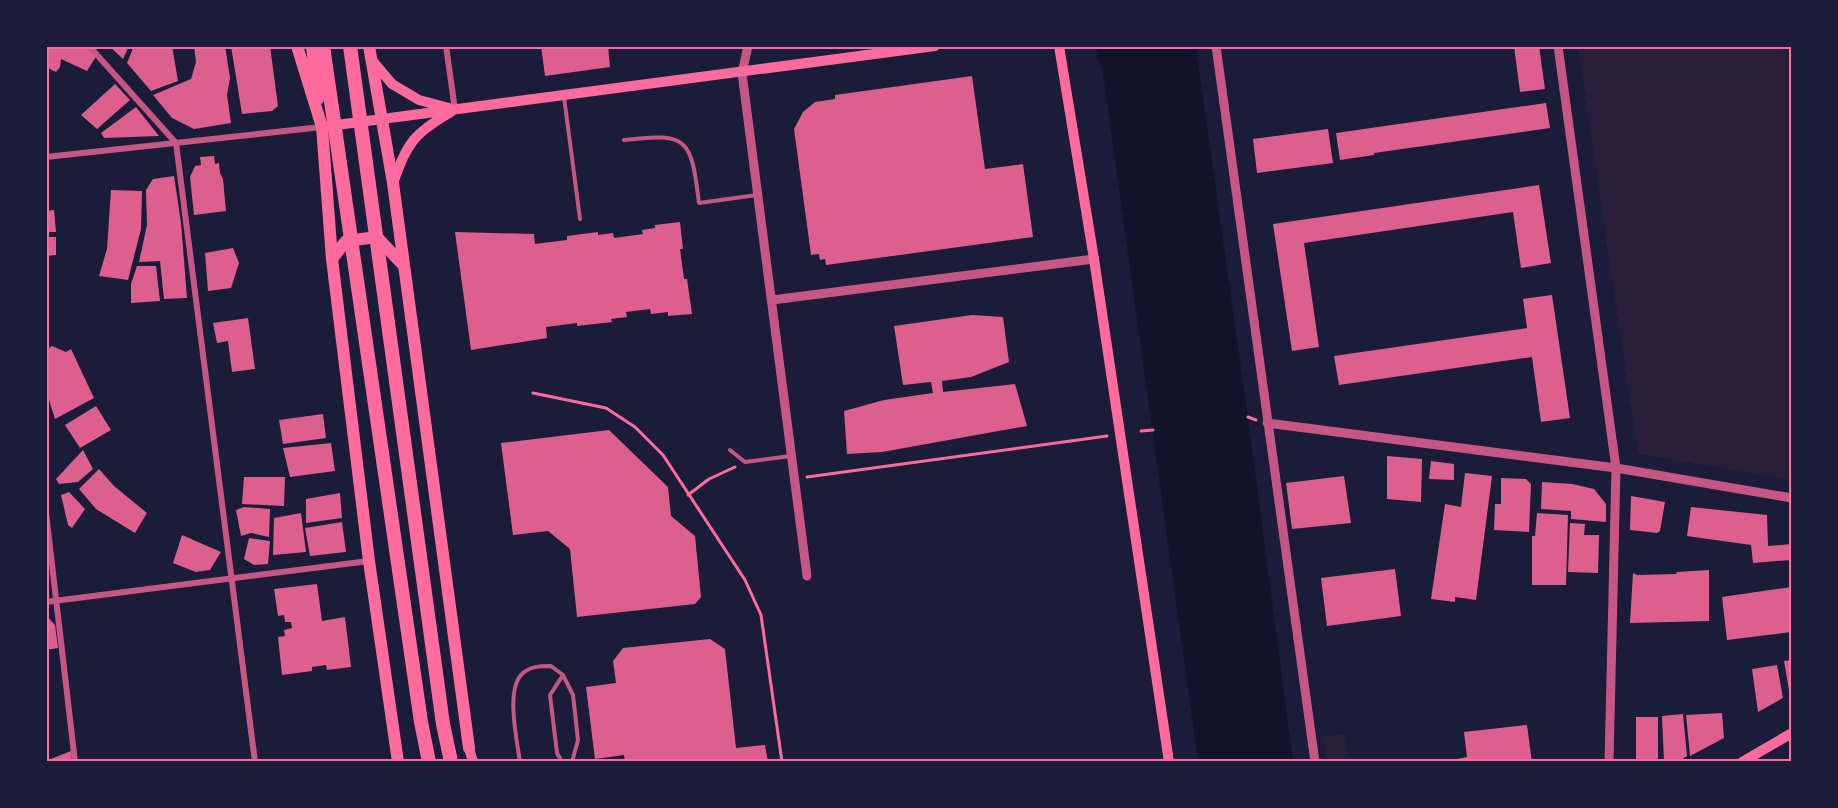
<svg xmlns="http://www.w3.org/2000/svg" width="1838" height="808" font-family="'PT Sans',sans-serif">
<style>
.green{fill:#2a1e3b}
.water{fill:#12122b}
.building{fill:#dd5f8e}
.lines{fill:none;stroke-linecap:round;stroke-linejoin:round}
.path{stroke:#ff6b9d;stroke-width:3}
.service{stroke:#c65784;stroke-width:4}
.minor{stroke:#c65784;stroke-width:6}
.tertiary{stroke:#c65784;stroke-width:9}
.secondary{stroke:#ff6b9d;stroke-width:10}
.primary{stroke:#ff6b9d;stroke-width:12}
.trunk{stroke:#ff6b9d;stroke-width:14}
.neatline{fill:none;stroke:#ff6b9d;stroke-width:2}
</style>
<rect width="100%" height="100%" fill="#1b1b3a"/>
<!-- green -->
<path class="green" d="M 1578,47 L 1791,47 L 1791,480 L 1638,454 Z
M 1345,734 L 1349,761 L 1326,761 L 1323,736 Z"/>
<!-- water -->
<path class="water" d="M 1095,47 L 1196,47 L 1249,426 L 1293,761 L 1198,761 L 1103,73 Z"/>
<!-- building -->
<path class="building" d="M 46,46 L 87,46 L 97,55 L 87,71 L 61,59 L 60,67 L 56,72 L 46,67 Z
M 109,46 L 129,46 L 123,59 Z
M 134,46 L 172,46 L 178,81 L 151,91 L 127,63 Z
M 194,46 L 225,46 L 230,78 L 227,95 L 231,123 L 194,129 L 172,118 L 153,95 L 191,79 L 196,62 Z
M 231,46 L 270,46 L 278,106 L 272,111 L 242,114 Z
M 541,46 L 608,46 L 610,67 L 545,76 Z
M 1514,46 L 1539,46 L 1545,89 L 1520,92 Z
M 972,76 L 985,169 L 1023,164 L 1033,237 L 826,265 L 825,259 L 820,260 L 819,254 L 811,255 L 794,129 L 803,112 L 815,102 L 835,99 L 835,95 Z
M 115,84 L 130,100 L 97,129 L 81,115 Z
M 1546,103 L 1550,128 L 1374,153 L 1374,155 L 1340,160 L 1336,133 Z
M 136,107 L 159,136 L 104,138 L 101,133 Z
M 1328,129 L 1333,163 L 1257,173 L 1253,139 Z
M 214,156 L 215,164 L 219,163 L 220,173 L 223,179 L 226,211 L 194,215 L 190,177 L 195,166 L 201,165 L 200,157 Z
M 174,176 L 181,223 L 187,298 L 164,299 L 160,261 L 139,262 L 147,225 L 146,190 L 153,179 Z
M 1539,185 L 1551,263 L 1521,268 L 1513,212 L 1304,243 L 1319,347 L 1292,351 L 1273,224 Z
M 111,190 L 142,191 L 141,229 L 128,280 L 99,276 L 107,249 Z
M 54,210 L 56,232 L 46,232 L 46,211 Z
M 680,222 L 683,249 L 680,249 L 684,279 L 687,279 L 692,314 L 668,316 L 668,312 L 651,314 L 650,309 L 626,312 L 627,317 L 611,319 L 612,322 L 577,326 L 577,323 L 546,327 L 547,338 L 471,350 L 455,232 L 534,234 L 535,244 L 567,240 L 567,236 L 598,232 L 598,235 L 613,233 L 614,238 L 643,234 L 642,230 L 655,228 L 655,225 Z
M 46,237 L 56,237 L 56,255 L 46,256 Z
M 233,248 L 239,263 L 231,288 L 208,291 L 205,253 Z
M 137,266 L 156,266 L 160,301 L 131,303 L 131,284 Z
M 1552,295 L 1570,418 L 1541,422 L 1532,357 L 1339,385 L 1334,356 L 1527,328 L 1523,299 Z
M 972,315 L 1003,317 L 1009,362 L 971,377 L 942,381 L 943,392 L 1015,384 L 1027,426 L 882,452 L 847,454 L 844,411 L 884,400 L 933,393 L 931,382 L 903,385 L 894,326 Z
M 248,318 L 255,369 L 232,372 L 228,341 L 217,343 L 213,323 Z
M 52,346 L 66,352 L 71,349 L 94,398 L 55,419 L 46,390 L 46,350 Z
M 96,406 L 111,430 L 80,448 L 65,425 Z
M 323,414 L 326,438 L 283,444 L 279,420 Z
M 609,430 L 668,487 L 671,516 L 695,536 L 701,597 L 695,604 L 577,617 L 570,549 L 548,531 L 513,535 L 501,443 Z
M 331,443 L 335,471 L 290,477 L 283,448 Z
M 83,450 L 93,469 L 78,482 L 59,484 L 56,479 Z
M 1387,456 L 1422,459 L 1421,502 L 1387,499 Z
M 1431,461 L 1454,464 L 1454,480 L 1429,479 Z
M 99,469 L 114,486 L 147,513 L 135,533 L 96,509 L 79,489 Z
M 1465,473 L 1492,476 L 1476,600 L 1455,597 L 1455,602 L 1431,599 L 1445,504 L 1461,507 Z
M 1344,476 L 1351,523 L 1292,529 L 1286,483 Z
M 244,477 L 285,477 L 284,506 L 242,504 Z
M 1501,478 L 1526,479 L 1531,484 L 1529,532 L 1494,530 L 1495,504 L 1501,504 Z
M 1542,482 L 1572,484 L 1594,489 L 1606,504 L 1606,522 L 1571,519 L 1571,511 L 1541,509 Z
M 69,492 L 85,509 L 72,528 L 68,525 L 61,495 Z
M 340,493 L 342,518 L 306,523 L 306,499 Z
M 1631,496 L 1665,502 L 1660,531 L 1657,533 L 1630,530 Z
M 244,507 L 270,509 L 269,537 L 251,533 L 241,536 L 236,510 Z
M 1691,507 L 1767,515 L 1768,546 L 1791,544 L 1791,560 L 1753,563 L 1751,545 L 1687,536 Z
M 301,513 L 306,552 L 273,555 L 274,518 Z
M 1537,513 L 1568,515 L 1566,585 L 1532,585 L 1532,536 L 1535,536 Z
M 342,522 L 346,552 L 310,556 L 305,528 Z
M 1570,523 L 1585,524 L 1584,535 L 1599,535 L 1598,573 L 1568,572 Z
M 182,535 L 221,552 L 210,570 L 196,572 L 173,563 Z
M 249,538 L 270,541 L 268,564 L 254,565 L 244,559 Z
M 1395,569 L 1401,616 L 1327,626 L 1321,578 Z
M 1709,570 L 1709,621 L 1630,623 L 1633,573 L 1637,575 L 1676,574 L 1677,572 Z
M 317,584 L 322,621 L 345,617 L 351,667 L 327,670 L 326,665 L 312,667 L 312,671 L 282,675 L 278,637 L 285,636 L 284,630 L 292,628 L 291,622 L 285,622 L 284,615 L 278,616 L 274,589 Z
M 1791,587 L 1791,632 L 1727,640 L 1722,597 Z
M 46,615 L 55,625 L 58,648 L 46,650 Z
M 710,639 L 725,649 L 736,748 L 765,745 L 768,762 L 625,762 L 624,755 L 595,759 L 586,687 L 616,683 L 613,661 L 623,648 Z
M 1791,660 L 1791,696 L 1790,696 L 1784,661 Z
M 1777,665 L 1783,698 L 1758,712 L 1752,669 Z
M 1722,713 L 1724,738 L 1690,756 L 1686,715 Z
M 1683,714 L 1687,756 L 1678,762 L 1664,762 L 1662,716 Z
M 1636,717 L 1658,717 L 1658,762 L 1636,762 Z
M 1527,725 L 1532,762 L 1442,762 L 1467,757 L 1464,732 Z
M 71,751 L 72,762 L 46,762 L 46,761 Z"/>
<g class="lines">
<!-- path -->
<path class="path" d="M 533,393 L 606,408 L 635,427 L 663,455 L 745,580 L 761,615 L 782,762
M 1248,417 L 1256,420
M 1141,431 L 1153,430
M 807,477 L 1107,436
M 688,495 L 709,479 L 735,467"/>
<!-- service -->
<path class="service" d="M 564,97 L 580,219
M 624,140 C 690,132 691,140 699,203 L 757,195
M 730,450 L 745,462 L 791,456
M 520,762 C 517,740 506,692 521,675 C 529,666 541,666 551,666 L 563,675 L 573,695 L 578,740 L 572,762
M 562,762 L 557,753 L 550,695 L 563,675"/>
<!-- minor -->
<path class="minor" d="M 89,46 L 176,143 L 255,762
M 446,46 L 455,110
M 46,157 L 322,127
M 46,513 L 75,762
M 46,602 L 369,561"/>
<!-- tertiary -->
<path class="tertiary" d="M 748,46 L 742,73 L 807,576
M 1216,46 L 1315,762
M 1558,46 L 1616,468 L 1609,762
M 772,300 L 1094,259
M 1267,423 L 1616,468 L 1792,498"/>
<!-- secondary -->
<path class="secondary" d="M 1059,46 L 1094,259 L 1169,762
M 371,59 L 392,84 L 419,100 L 449,108
M 329,126 L 935,46
M 393,183 C 408,142 413,134 451,112
M 469,748 L 473,762
M 1742,762 L 1792,733"/>
<!-- primary -->
<path class="primary" d="M 297,46 L 322,127 L 332,259 L 369,561 L 398,762
M 312,46 L 318,99
M 369,46 L 393,183 L 469,748
M 332,259 L 346,241 L 377,237 L 404,266"/>
<!-- trunk -->
<path class="trunk" d="M 323,46 L 421,722 L 429,762
M 350,46 L 443,724 L 451,762"/>
</g>
<!-- border -->
<rect width="1838" height="808" fill="none" stroke="#1b1b3a" stroke-width="96"/>
<rect x="48" y="48" width="1742" height="712" class="neatline"/>
</svg>
